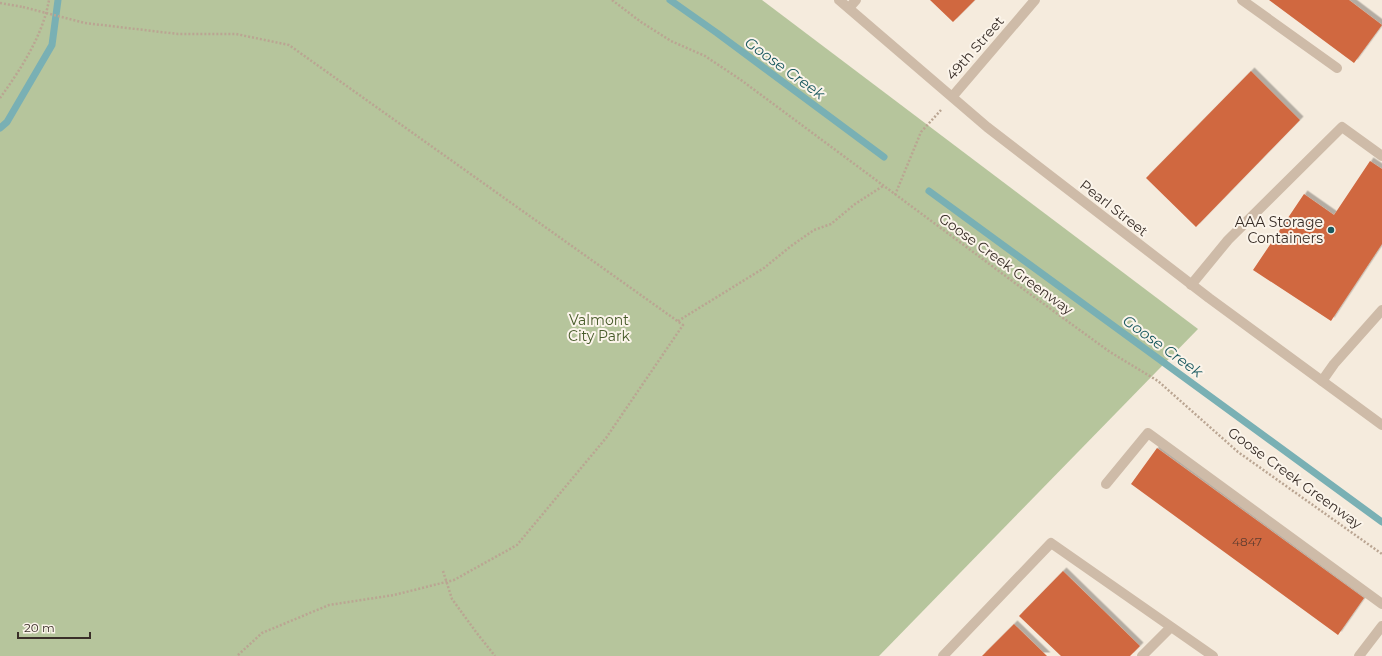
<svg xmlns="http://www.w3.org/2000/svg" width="1382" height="656" font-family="Montserrat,sans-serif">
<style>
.green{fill:#b6c59c}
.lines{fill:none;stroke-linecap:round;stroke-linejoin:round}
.stream{stroke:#79b0b4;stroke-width:7}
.building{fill:#d06840;filter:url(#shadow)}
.path{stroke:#baa592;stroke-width:2.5;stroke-dasharray:2 2;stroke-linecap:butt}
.service{stroke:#cebba8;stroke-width:10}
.minor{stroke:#cebba8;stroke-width:10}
.path-bridge{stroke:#baa592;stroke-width:2.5;stroke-dasharray:2 2;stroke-linecap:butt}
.poi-dot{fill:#1a5960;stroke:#fbf4ea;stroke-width:1.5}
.labels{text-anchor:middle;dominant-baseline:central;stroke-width:4;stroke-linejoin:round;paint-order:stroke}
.number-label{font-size:12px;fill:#603d2f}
.street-label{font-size:14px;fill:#3a2f29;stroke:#fbf4ea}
.poi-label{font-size:14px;fill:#3a2f29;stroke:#fbf4ea;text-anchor:end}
.park-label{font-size:14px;fill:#475b2a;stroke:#fbf4ea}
.water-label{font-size:15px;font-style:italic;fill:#1a5960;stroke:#fbf4ea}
</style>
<defs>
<filter id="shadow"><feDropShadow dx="3.5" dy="-3.5" stdDeviation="0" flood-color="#0004"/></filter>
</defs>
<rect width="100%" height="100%" fill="#f5ebdd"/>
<!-- green -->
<path class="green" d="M 0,0 L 762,0 L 1198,329 L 879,656 L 0,656 Z"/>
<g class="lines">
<!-- stream -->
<path class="stream" d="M 670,0 L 717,33 L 884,157
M 0,128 L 7,122 L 52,45 L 58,0
M 929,191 L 1382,522"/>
</g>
<!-- building -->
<path class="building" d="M 930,0 L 975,0 L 953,22 Z
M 1269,0 L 1349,0 L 1382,25 L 1354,63 Z
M 1251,71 L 1300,120 L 1196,227 L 1146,178 Z
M 1370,161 L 1382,169 L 1382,244 L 1331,321 L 1253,270 L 1304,194 L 1334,215 Z
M 1157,448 L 1364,598 L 1338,635 L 1131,484 Z
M 1063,571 L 1140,646 L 1130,656 L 1061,656 L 1019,616 Z
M 1014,624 L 1047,656 L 982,656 Z"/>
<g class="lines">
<!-- path -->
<path class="path" d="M 612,0 L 641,22 L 671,41 L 705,56 L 741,80 L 1019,286 L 1110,352 L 1158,381 L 1238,452 L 1382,554
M 0,3 L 23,7
M 85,23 L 178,34 L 236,34 L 289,45 L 683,325 L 606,438 L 517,545 L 454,580 L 394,595 L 329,605 L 262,633 L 237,656
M 0,98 C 21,69 43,35 49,0
M 895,195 L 921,132 L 941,110
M 678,321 L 764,268 L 791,246 L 814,230 L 831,224 L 855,204 L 883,186
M 443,571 L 452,599 L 476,632 L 495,656"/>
<!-- service -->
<path class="service" d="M 1242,0 L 1337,68
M 849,8 L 856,0
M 1191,285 L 1228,240 L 1342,127 L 1382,156
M 1322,381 L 1334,364 L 1382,310
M 1106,484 L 1148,433 L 1382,604
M 943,656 L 1051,543 L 1213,656
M 1142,656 L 1171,627
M 1359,656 L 1382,626"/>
<!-- minor -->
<path class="minor" d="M 839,0 L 987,127 L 1209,298 L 1382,425
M 952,97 L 1035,0"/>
<!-- path-bridge -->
<path class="path-bridge" d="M 23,7 L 85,23"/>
</g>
<!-- markers -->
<circle class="poi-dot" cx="1331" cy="230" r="4"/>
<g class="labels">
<!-- number labels -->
<g class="number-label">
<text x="1247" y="541">4847</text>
</g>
<!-- street labels -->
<g class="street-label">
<text transform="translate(975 48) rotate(-49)">49th Street</text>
<text transform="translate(1114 208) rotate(38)">Pearl Street</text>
<text transform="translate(1006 264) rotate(36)">Goose Creek Greenway</text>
<text transform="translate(1295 478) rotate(36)">Goose Creek Greenway</text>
</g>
<!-- poi labels -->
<g class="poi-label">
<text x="1323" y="222">AAA Storage<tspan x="1323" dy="16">Containers</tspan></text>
</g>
<!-- park labels -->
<g class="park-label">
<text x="599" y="320">Valmont<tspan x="599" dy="16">City Park</tspan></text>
</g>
<!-- water labels -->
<g class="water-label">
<text transform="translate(785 68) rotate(36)">Goose Creek</text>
<text transform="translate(1163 346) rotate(36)">Goose Creek</text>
</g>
</g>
<!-- scale -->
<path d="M18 632v6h72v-6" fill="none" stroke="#3a2f29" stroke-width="2"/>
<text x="24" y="632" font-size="12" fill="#3a2f29" stroke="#fbf4ea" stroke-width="3" paint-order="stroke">20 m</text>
</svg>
